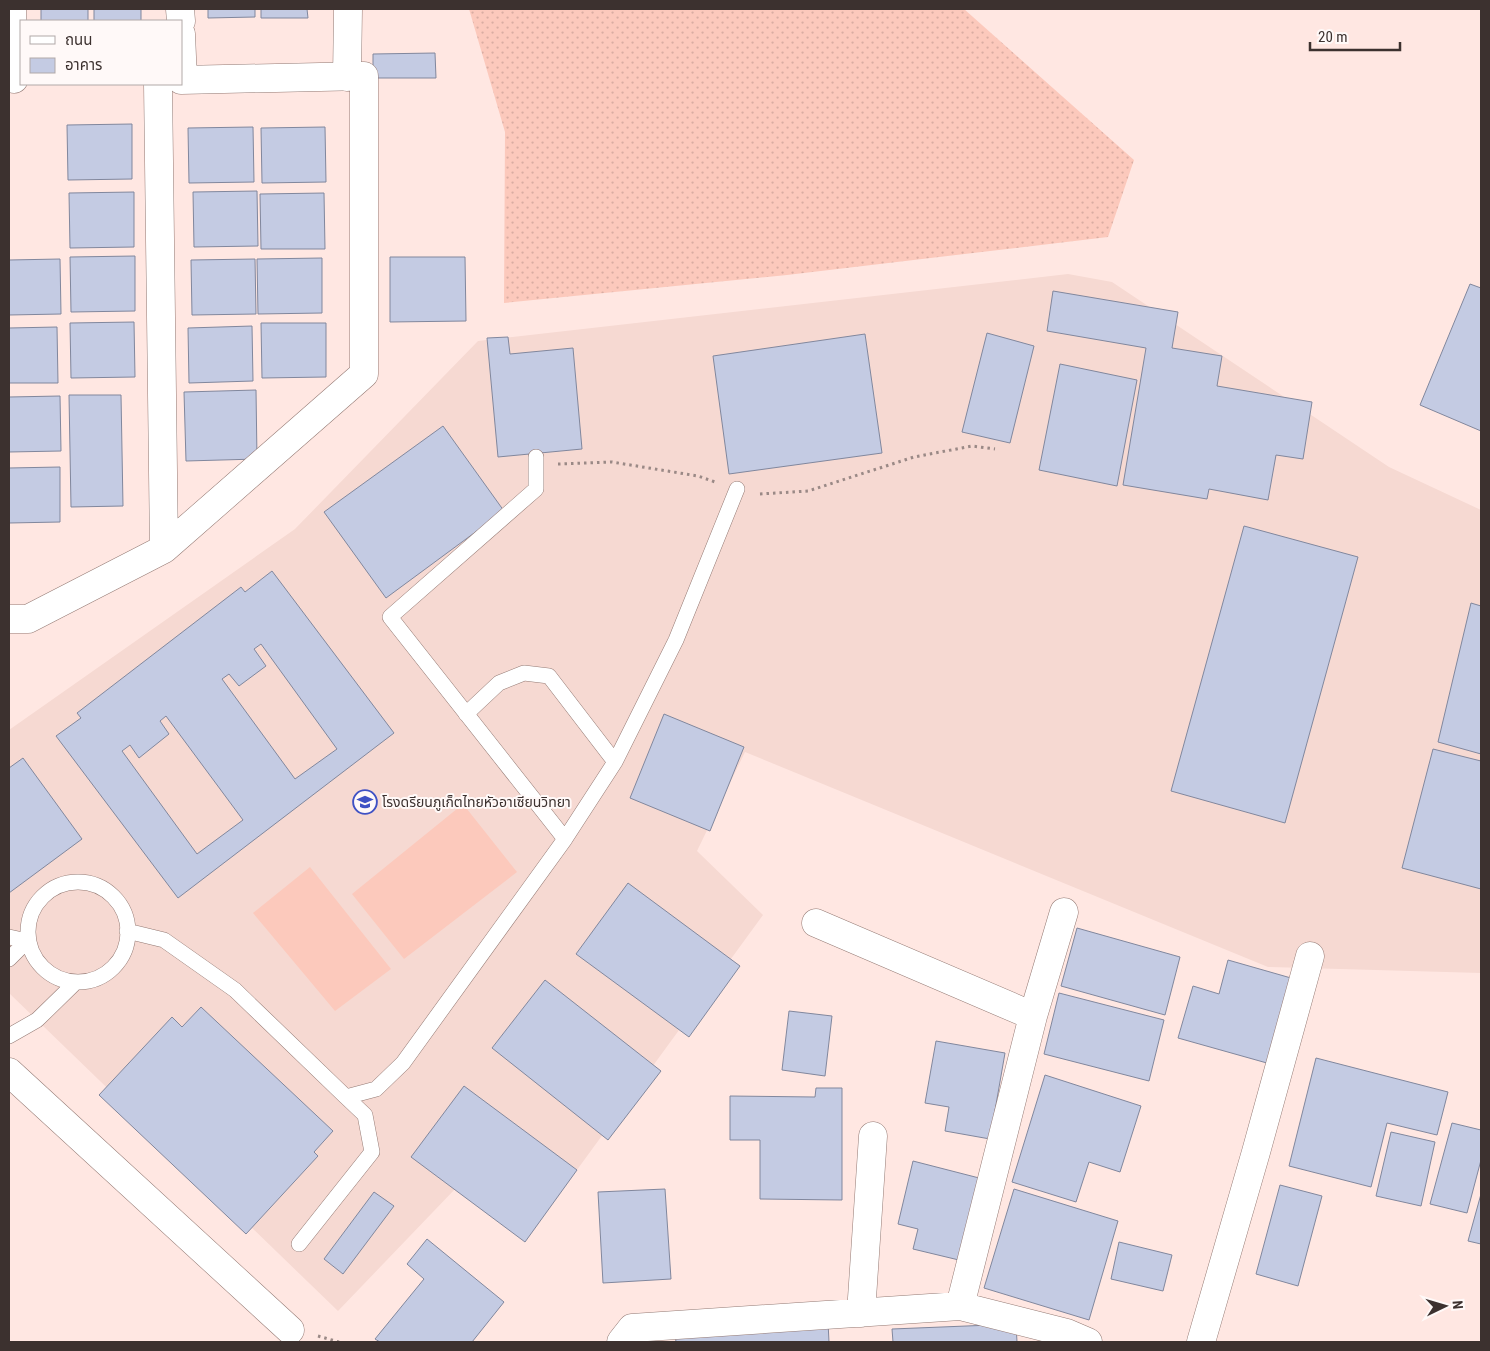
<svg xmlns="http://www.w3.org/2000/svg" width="1490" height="1351" font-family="'Roboto Condensed','Noto Sans Thai',sans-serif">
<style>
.built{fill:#f6d9d2}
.grass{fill:url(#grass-dots)}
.pitch{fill:#fcc9bc}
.building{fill:#c4cbe3;stroke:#81879d;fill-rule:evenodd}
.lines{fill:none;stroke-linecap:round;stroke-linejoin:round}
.service-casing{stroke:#947a74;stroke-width:16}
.minor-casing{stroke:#947a74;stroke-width:29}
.path{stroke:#9a8986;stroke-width:3;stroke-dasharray:2.5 4;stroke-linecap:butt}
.service{stroke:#fff;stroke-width:15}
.minor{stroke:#fff;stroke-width:28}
.labels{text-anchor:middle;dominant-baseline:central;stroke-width:4;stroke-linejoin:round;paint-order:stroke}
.poi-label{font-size:14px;fill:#3c312f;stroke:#fff9f8;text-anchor:start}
</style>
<defs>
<pattern id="grass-dots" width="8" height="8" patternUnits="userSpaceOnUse" patternTransform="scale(1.25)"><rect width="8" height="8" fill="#fcc9bc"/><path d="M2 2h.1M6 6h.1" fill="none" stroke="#d9ada2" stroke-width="1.8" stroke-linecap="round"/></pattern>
</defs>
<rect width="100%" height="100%" fill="#ffe7e2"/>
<!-- built -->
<path class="built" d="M 1068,274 L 1112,282 L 1389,467 L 1481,510 L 1481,973 L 1268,967 L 745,752 L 697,851 L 763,915 L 528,1237 L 456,1188 L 338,1311 L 9,993 L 9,730 L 295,529 L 478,341 Z"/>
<!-- grass -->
<path class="grass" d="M 469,9 L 964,9 L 1134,160 L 1108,237 L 787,275 L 504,303 L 505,132 Z"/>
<!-- pitch -->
<path class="pitch" d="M 463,804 L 517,872 L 404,959 L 352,894 Z
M 310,867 L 391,969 L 335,1011 L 253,913 Z"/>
<!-- building -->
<path class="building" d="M 41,9 L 88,9 L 88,21 L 41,21 Z
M 94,9 L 141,9 L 141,21 L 94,21 Z
M 208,9 L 255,9 L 255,17 L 208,18 Z
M 261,9 L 307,9 L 308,18 L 261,18 Z
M 435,53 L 436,78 L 373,78 L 373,54 Z
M 132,124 L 132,179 L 68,180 L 67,125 Z
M 253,127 L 254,182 L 189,183 L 188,128 Z
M 325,127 L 326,182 L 262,183 L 261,128 Z
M 257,191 L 258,246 L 194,247 L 193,192 Z
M 134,192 L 134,247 L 70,248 L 69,193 Z
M 324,193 L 325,249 L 261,249 L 260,194 Z
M 135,256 L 135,311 L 71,312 L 70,257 Z
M 390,257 L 465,257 L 466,321 L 390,322 Z
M 322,258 L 322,313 L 258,314 L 257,259 Z
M 60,259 L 61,314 L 9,315 L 9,260 Z
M 255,259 L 256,314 L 192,315 L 191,260 Z
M 1470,284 L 1481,288 L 1481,431 L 1420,405 Z
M 1053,291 L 1178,312 L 1172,348 L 1222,356 L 1217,386 L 1312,402 L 1303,459 L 1276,455 L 1268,500 L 1209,489 L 1207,499 L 1123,485 L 1146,348 L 1047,331 Z
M 134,322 L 135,377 L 71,378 L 70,323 Z
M 261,323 L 326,323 L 326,377 L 262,378 Z
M 252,326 L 253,381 L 189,383 L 188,328 Z
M 57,327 L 58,383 L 9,383 L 9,328 Z
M 987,333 L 1034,346 L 1010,443 L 962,432 Z
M 865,334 L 882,453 L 729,474 L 713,356 Z
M 508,337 L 510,354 L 573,348 L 582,449 L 498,457 L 487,338 Z
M 1060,364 L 1137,380 L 1117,486 L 1039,470 Z
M 256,390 L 257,459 L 186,461 L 184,392 Z
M 69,395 L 121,395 L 123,506 L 71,507 Z
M 60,396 L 61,451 L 9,452 L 9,397 Z
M 443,426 L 504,511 L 386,598 L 324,512 Z
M 60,467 L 60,522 L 9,523 L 9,468 Z
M 1244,526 L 1358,557 L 1285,823 L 1171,791 Z
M 272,571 L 394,733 L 178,898 L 56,736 L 81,718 L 77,713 L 241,587 L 245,592 ZM 261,644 L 337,749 L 295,779 L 222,679 L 229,674 L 239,686 L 266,666 L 254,649 ZM 166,716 L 243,820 L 197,854 L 122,751 L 130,745 L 139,758 L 169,734 L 160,721 Z
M 1471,603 L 1481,606 L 1481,754 L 1438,742 Z
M 664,714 L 744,747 L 710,831 L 630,798 Z
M 1433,749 L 1481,761 L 1481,889 L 1402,868 Z
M 23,758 L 82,839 L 9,893 L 9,768 Z
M 628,883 L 740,966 L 689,1037 L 576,954 Z
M 1077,928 L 1180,957 L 1165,1015 L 1061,986 Z
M 1228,960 L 1298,980 L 1274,1065 L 1178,1038 L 1193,986 L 1219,994 Z
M 545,980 L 661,1071 L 608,1140 L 492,1048 Z
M 1059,993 L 1164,1020 L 1149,1081 L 1044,1054 Z
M 201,1007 L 333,1131 L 314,1152 L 318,1156 L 246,1234 L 99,1095 L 172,1017 L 182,1027 Z
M 789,1011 L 832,1016 L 825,1076 L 782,1070 Z
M 936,1041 L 1005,1053 L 990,1139 L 945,1131 L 949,1107 L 925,1103 Z
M 1316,1058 L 1448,1092 L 1437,1135 L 1387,1123 L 1371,1187 L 1289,1166 Z
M 1045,1075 L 1141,1106 L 1120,1172 L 1089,1162 L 1076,1202 L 1012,1182 Z
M 464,1086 L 577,1170 L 525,1242 L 411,1157 Z
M 816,1088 L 842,1088 L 842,1200 L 760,1199 L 760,1140 L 730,1140 L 730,1096 L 815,1097 Z
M 1452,1123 L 1481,1130 L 1481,1160 L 1467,1213 L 1430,1204 Z
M 1391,1132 L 1435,1142 L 1421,1206 L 1376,1196 Z
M 913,1161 L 983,1179 L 963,1261 L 913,1249 L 918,1229 L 898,1224 Z
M 1280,1185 L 1322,1196 L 1298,1286 L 1256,1274 Z
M 665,1189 L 671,1279 L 603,1283 L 598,1192 Z
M 1014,1189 L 1118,1221 L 1089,1320 L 984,1288 Z
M 374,1192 L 394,1206 L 343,1274 L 324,1259 Z
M 1481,1194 L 1481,1244 L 1468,1241 Z
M 427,1239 L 504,1302 L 472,1342 L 380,1342 L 375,1339 L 424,1279 L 407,1264 Z
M 1119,1242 L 1172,1255 L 1163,1291 L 1111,1279 Z
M 828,1322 L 829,1342 L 676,1342 L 675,1333 Z
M 1016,1324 L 1017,1342 L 893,1342 L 892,1329 Z"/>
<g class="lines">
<!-- service casing -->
<g class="service-casing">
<path id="service" d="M 536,457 L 536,489 L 390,617 L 565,839
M 466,714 L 499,683 L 524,673 L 549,676 L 615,762
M28 932a50 50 0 1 1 100 0a50 50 0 1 1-100 0Z
M 127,931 L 164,940 L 235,990 L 346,1097 L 376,1089 L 403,1063 L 565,839 L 615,762 L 676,640 L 737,489
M 9,937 L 27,941
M 9,959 L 27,941
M 9,1036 L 37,1020 L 76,982
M 299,1244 L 372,1152 L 365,1115 L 346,1097"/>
</g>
<!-- minor casing -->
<g class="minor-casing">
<path id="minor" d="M 12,9 L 14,79
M 180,9 L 181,21
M 181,34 L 183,80
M 347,77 L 348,9
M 158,84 L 164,549
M 9,619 L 28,619 L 164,549 L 364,374 L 364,76 L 181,80
M 816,923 L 1033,1016
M 9,1072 L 290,1330
M 960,1306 L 1033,1016 L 1064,912
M 861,1313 L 873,1136
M 621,1342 L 632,1328 L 960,1306 L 1067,1333 L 1088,1342
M 1201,1342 L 1256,1152 L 1310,956"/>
</g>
<!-- path -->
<path class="path" d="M 558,464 L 612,462 L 698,476 L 715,482
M 760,494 L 808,491 L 914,457 L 972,446 L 995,449
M 318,1336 L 339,1342"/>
<!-- service -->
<use href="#service" class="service"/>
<!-- minor -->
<use href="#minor" class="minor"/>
</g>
<!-- icons -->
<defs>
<g id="school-ring" transform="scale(1.25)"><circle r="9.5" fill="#fff9f8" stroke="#3f51c4" stroke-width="1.5"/><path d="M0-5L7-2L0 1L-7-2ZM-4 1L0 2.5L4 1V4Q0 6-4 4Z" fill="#3f51c4"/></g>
</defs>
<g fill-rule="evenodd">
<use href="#school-ring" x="365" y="802"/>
</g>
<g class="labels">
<!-- poi labels -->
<g class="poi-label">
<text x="382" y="802">โรงดรียนภูเก็ตไทยหัวอาเซียนวิทยา</text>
</g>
</g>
<!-- border -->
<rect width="1490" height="1351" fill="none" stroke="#3c312f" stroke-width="20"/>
<!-- legend -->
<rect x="20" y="20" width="162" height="65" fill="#fff9f8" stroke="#b1a9a8"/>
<rect x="30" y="36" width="25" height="8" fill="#ffffff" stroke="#b1a9a8"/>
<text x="65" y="45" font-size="15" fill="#3c312f">ถนน</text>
<rect x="30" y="58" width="25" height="15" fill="#c4cbe3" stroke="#b1a9a8"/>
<text x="65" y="70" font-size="15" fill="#3c312f">อาคาร</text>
<!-- north arrow -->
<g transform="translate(1445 1306) rotate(85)" stroke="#fff9f8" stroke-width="4" paint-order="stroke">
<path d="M0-4L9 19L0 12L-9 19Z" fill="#3c312f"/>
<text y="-8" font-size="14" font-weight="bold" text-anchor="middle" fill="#3c312f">N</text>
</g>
<!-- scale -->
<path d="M1310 42v8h90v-8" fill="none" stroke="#3c312f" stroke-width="2.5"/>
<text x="1318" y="42" font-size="15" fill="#3c312f" stroke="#fff9f8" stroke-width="4" paint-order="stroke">20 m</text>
</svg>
